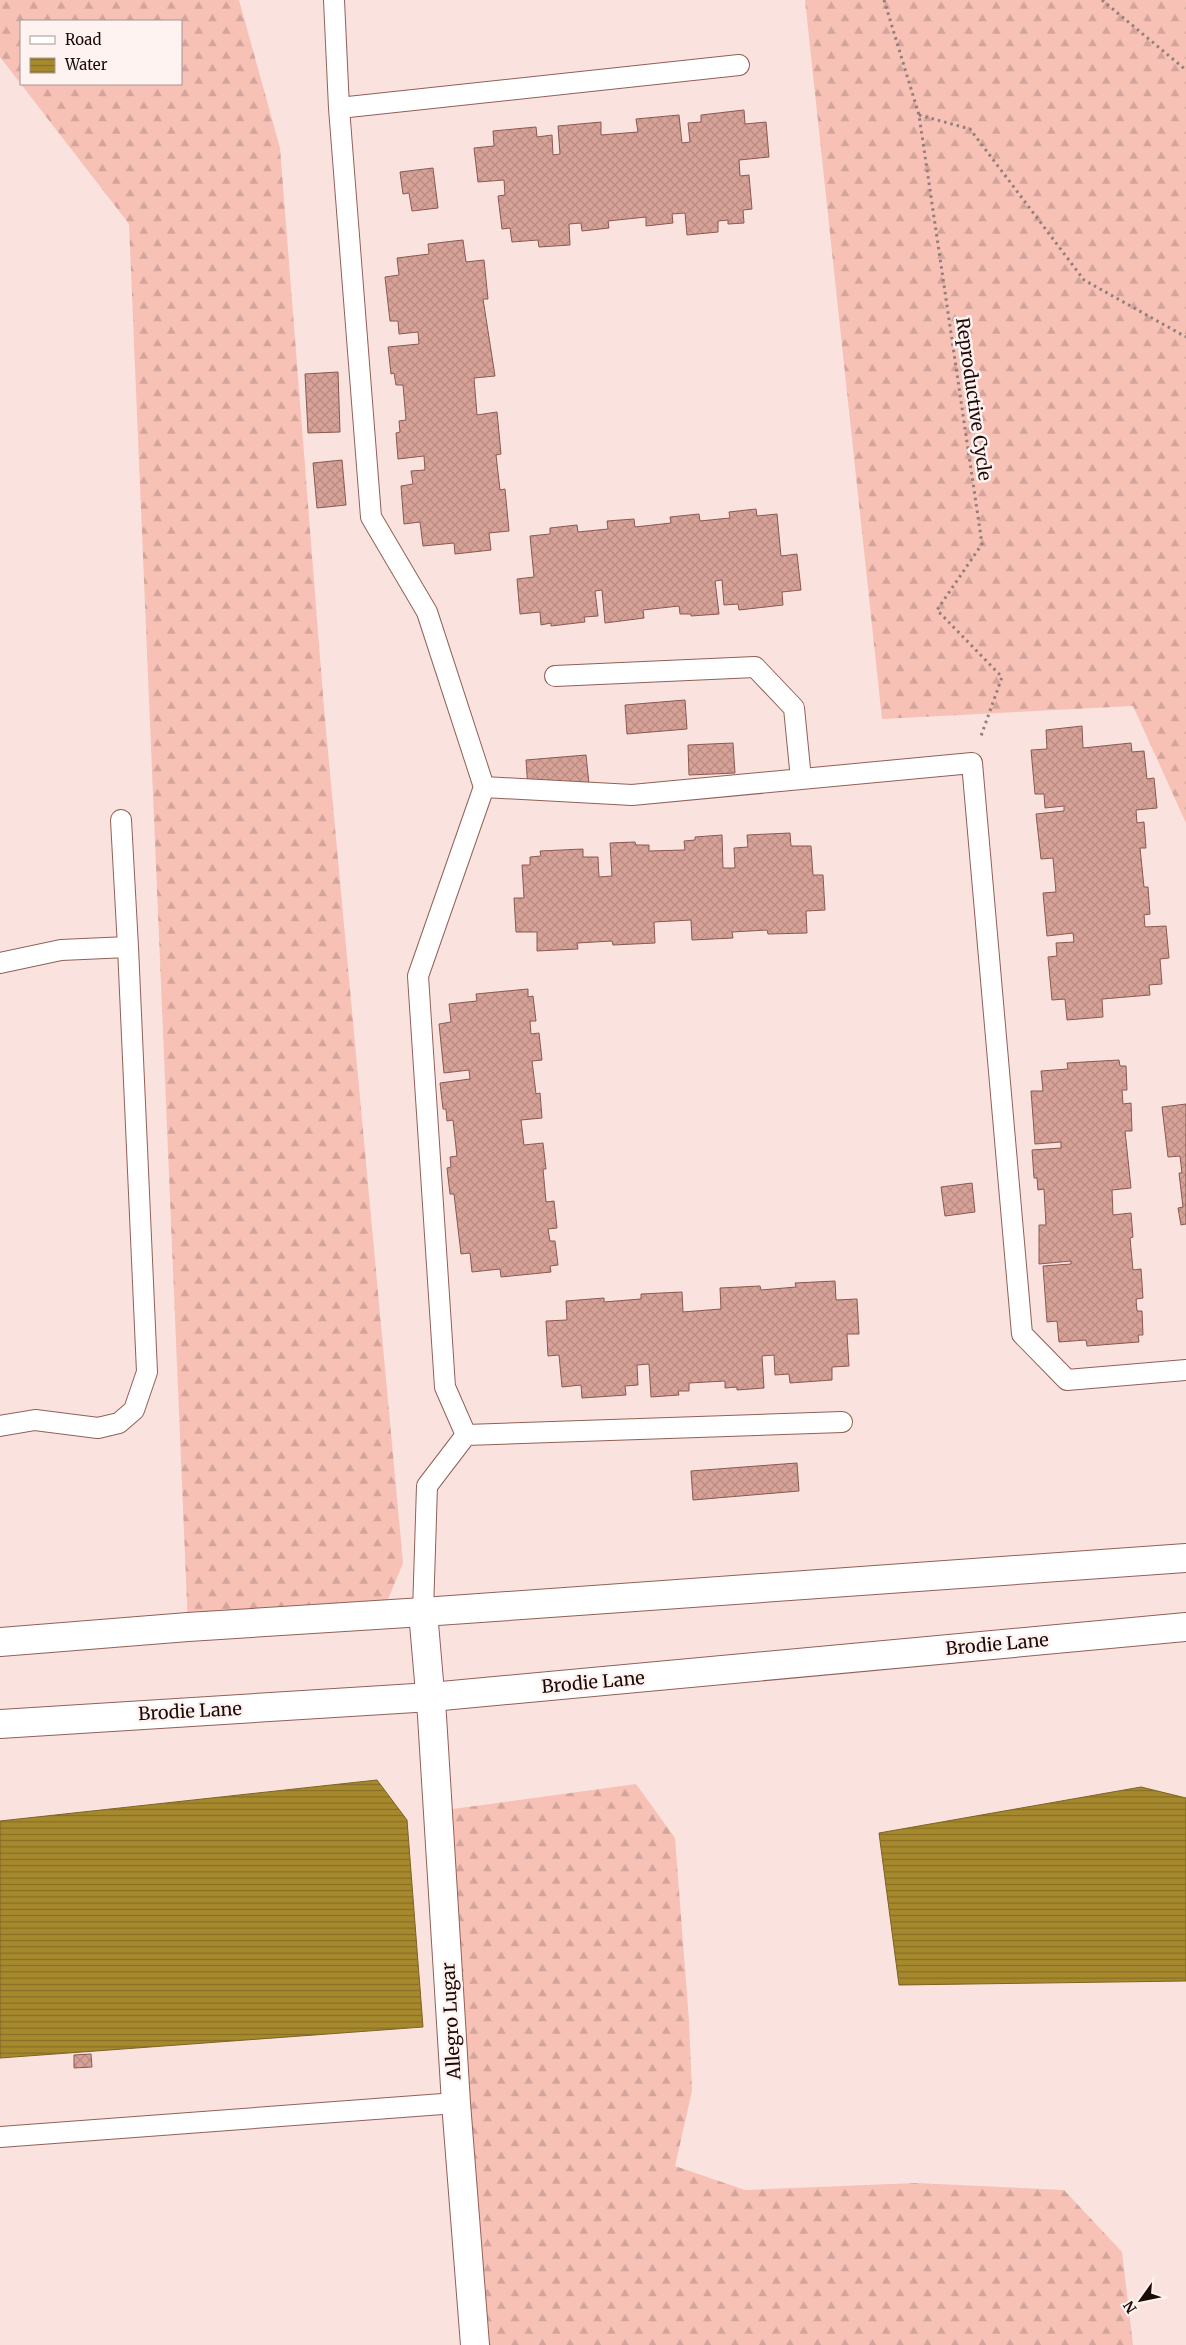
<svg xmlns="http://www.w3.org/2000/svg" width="1186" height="2345" font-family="Merriweather,serif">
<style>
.forest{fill:url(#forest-firs);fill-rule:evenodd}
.water{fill:url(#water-rules);stroke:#7d6322}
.building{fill:url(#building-cross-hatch);stroke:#895950}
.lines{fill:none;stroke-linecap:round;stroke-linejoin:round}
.service-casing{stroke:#916057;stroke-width:22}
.minor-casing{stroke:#916057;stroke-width:30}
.secondary-casing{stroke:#916057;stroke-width:30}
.path{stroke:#937e7a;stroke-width:3;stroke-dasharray:2.5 4;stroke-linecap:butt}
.service{stroke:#fff;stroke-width:20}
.minor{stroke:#fff;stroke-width:28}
.secondary{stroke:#fff;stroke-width:28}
.labels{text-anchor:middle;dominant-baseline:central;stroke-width:5;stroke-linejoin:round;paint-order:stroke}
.street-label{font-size:18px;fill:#1c0a07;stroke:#fff3f1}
</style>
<defs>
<pattern id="forest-firs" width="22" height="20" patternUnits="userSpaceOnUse" patternTransform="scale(1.25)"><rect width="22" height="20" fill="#f7c1b6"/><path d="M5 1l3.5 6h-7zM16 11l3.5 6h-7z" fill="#d3a49b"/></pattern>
<pattern id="water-rules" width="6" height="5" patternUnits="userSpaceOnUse" patternTransform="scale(1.25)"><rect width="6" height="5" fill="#a7892d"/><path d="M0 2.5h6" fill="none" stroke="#876e24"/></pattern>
<pattern id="building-cross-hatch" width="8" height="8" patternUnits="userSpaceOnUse" patternTransform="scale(1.25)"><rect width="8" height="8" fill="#d7a298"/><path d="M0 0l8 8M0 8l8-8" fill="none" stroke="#b88a82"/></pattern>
</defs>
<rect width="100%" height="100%" fill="#fae3de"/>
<!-- forest -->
<path class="forest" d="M 0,0 L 239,0 L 280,148 L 324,708 L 403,1563 L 382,1614 L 188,1627 L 129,224 L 0,57 ZM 21,21 L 181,21 L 181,84 L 21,84 Z
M 805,0 L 1186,0 L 1186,823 L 1133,706 L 882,719 Z
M 636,1784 L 675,1838 L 689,2021 L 692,2091 L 675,2166 L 745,2190 L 916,2183 L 1064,2190 L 1122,2252 L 1133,2345 L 481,2345 L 438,1811 Z"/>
<!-- water -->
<path class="water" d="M 377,1780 L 407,1820 L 423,2027 L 0,2058 L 0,1821 Z
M 1141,1787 L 1186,1798 L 1186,1981 L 899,1985 L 879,1833 Z"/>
<!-- building -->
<path class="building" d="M 744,110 L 745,124 L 766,122 L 769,157 L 739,160 L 740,176 L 749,175 L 752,209 L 743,210 L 744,223 L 728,224 L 728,220 L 718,221 L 718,232 L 687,235 L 685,213 L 672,214 L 673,223 L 646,226 L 646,217 L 608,221 L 609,228 L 582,231 L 581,223 L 569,224 L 570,245 L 539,247 L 538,240 L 512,242 L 510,228 L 502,229 L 498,196 L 505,195 L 504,180 L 478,182 L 474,148 L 494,146 L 493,131 L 536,127 L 537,137 L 552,135 L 553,155 L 560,154 L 558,126 L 601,122 L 601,135 L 638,132 L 636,119 L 679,115 L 682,143 L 690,142 L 688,123 L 701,122 L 701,115 Z
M 433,168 L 438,208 L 412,211 L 409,193 L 403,194 L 400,172 Z
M 463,240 L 466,262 L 484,260 L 488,299 L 483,299 L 495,376 L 474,378 L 477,415 L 497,412 L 501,454 L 496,455 L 500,490 L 505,489 L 509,531 L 489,533 L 491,550 L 455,554 L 454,543 L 423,546 L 420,522 L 404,524 L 401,486 L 413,484 L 411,471 L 425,470 L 424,456 L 398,459 L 396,433 L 400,432 L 399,421 L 406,420 L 403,385 L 396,385 L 394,373 L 391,374 L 388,347 L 419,344 L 418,332 L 399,334 L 398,321 L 390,321 L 385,277 L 399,275 L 397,258 L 429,254 L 428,244 Z
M 338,372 L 340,432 L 308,433 L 305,374 Z
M 342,460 L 346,505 L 317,508 L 313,463 Z
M 756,509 L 757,516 L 777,514 L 781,556 L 797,554 L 801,590 L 782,592 L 783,605 L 739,610 L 738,604 L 724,605 L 722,580 L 715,581 L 719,614 L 691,616 L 691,614 L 680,614 L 679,606 L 643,610 L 644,618 L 605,623 L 602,590 L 595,591 L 598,616 L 584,617 L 585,622 L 551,626 L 551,623 L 541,625 L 540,612 L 520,614 L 517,579 L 534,577 L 530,536 L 550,534 L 550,528 L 577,525 L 578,532 L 608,529 L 607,521 L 634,519 L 635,527 L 671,523 L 670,517 L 699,514 L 700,521 L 730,518 L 729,512 Z
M 685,700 L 687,729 L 627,734 L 625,705 Z
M 1082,726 L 1083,748 L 1131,743 L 1132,752 L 1144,751 L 1147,779 L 1154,778 L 1157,808 L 1136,810 L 1137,823 L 1144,822 L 1146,848 L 1140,848 L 1144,887 L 1148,887 L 1150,914 L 1144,915 L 1145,927 L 1166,926 L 1169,958 L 1160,959 L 1162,984 L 1149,985 L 1150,995 L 1102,999 L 1103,1017 L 1067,1020 L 1065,999 L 1052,1000 L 1048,957 L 1057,956 L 1056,943 L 1074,942 L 1073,933 L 1047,936 L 1043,893 L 1056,892 L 1053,858 L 1041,859 L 1036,814 L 1064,811 L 1064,806 L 1045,808 L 1044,794 L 1035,794 L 1031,750 L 1047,749 L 1046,730 Z
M 733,743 L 735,773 L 689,775 L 688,745 Z
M 586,755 L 589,784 L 528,789 L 526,760 Z
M 790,833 L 791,846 L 811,846 L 813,875 L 823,875 L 825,910 L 806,911 L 807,933 L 768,934 L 767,930 L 732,932 L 733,938 L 692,940 L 691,920 L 654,922 L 655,943 L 613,945 L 612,941 L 577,943 L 578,949 L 537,951 L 537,932 L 516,932 L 514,898 L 524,898 L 522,865 L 530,865 L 530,857 L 541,856 L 540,851 L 583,849 L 583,857 L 598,857 L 599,877 L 612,876 L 610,843 L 635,842 L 636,845 L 649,845 L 649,851 L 685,850 L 684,841 L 695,840 L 695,837 L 722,835 L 723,868 L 735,868 L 734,848 L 748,847 L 747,835 Z
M 528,989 L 528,997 L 533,996 L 536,1021 L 530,1021 L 531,1034 L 539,1033 L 542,1060 L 532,1061 L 536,1094 L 540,1093 L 542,1118 L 521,1120 L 524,1145 L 543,1143 L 546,1169 L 543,1169 L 546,1202 L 554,1201 L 557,1228 L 548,1229 L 550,1241 L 555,1241 L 558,1265 L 550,1266 L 551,1272 L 501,1277 L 500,1269 L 472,1272 L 470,1253 L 461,1254 L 454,1194 L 450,1194 L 447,1168 L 451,1167 L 450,1157 L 457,1156 L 453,1120 L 447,1121 L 446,1109 L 443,1109 L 440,1083 L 470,1079 L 469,1070 L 444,1073 L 439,1024 L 451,1022 L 449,1004 L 477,1001 L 476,994 Z
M 1119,1060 L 1120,1066 L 1126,1066 L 1127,1090 L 1122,1090 L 1123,1104 L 1131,1103 L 1132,1131 L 1125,1131 L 1131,1188 L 1112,1190 L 1113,1215 L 1131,1213 L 1133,1237 L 1130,1238 L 1133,1270 L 1141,1269 L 1143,1298 L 1136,1299 L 1137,1311 L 1142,1311 L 1143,1335 L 1138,1335 L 1139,1342 L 1087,1346 L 1086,1340 L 1059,1342 L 1057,1321 L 1047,1322 L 1043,1266 L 1071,1264 L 1071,1261 L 1039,1264 L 1039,1225 L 1046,1225 L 1044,1189 L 1038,1190 L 1037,1178 L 1034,1178 L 1032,1150 L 1061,1148 L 1061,1142 L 1035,1144 L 1031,1091 L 1043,1091 L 1041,1071 L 1068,1069 L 1067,1063 Z
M 1186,1104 L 1186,1224 L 1181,1225 L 1178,1208 L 1183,1207 L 1179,1173 L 1182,1173 L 1180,1156 L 1168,1157 L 1162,1107 Z
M 972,1183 L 975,1212 L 945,1216 L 941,1187 Z
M 835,1281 L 836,1300 L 857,1299 L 859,1334 L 847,1334 L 849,1366 L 832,1367 L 832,1380 L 790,1383 L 789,1374 L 775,1375 L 774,1355 L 762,1356 L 764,1388 L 737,1390 L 737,1387 L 725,1388 L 725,1381 L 689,1383 L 689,1391 L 678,1391 L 679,1395 L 651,1397 L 649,1364 L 637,1365 L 638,1385 L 625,1386 L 626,1395 L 582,1398 L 581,1385 L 562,1387 L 559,1355 L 548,1356 L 546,1321 L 567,1320 L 566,1301 L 604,1298 L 604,1302 L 641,1299 L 641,1294 L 682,1292 L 683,1312 L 721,1309 L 720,1288 L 760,1286 L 761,1290 L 796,1287 L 795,1283 Z
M 797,1463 L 799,1491 L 693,1500 L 691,1471 Z
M 91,2054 L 92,2067 L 74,2068 L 74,2055 Z"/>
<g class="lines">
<!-- service casing -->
<g class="service-casing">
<path id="service" d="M 334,0 L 339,108
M 555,676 L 755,667 L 794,708 L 801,779
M 484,787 L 427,612 L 371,517 L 339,108 L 739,65
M 121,820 L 128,947
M 0,963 L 61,950 L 128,947 L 147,1372 L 134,1410 L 119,1423 L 98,1428 L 35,1420 L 0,1426
M 466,1435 L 842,1422
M 423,1612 L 427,1486 L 466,1435 L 445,1387 L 418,976 L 484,787 L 632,795 L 972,763 L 1022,1334 L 1067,1380 L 1186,1370
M 0,2137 L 456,2103"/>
</g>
<!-- minor casing -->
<g class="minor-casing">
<path id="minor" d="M 423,1612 L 432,1716 L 456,2103 L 475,2345"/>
</g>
<!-- secondary casing -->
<g class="secondary-casing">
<path id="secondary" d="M 0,1642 L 188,1627 L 423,1612 L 1186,1558
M 0,1724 L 431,1697 L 1186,1627"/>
</g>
<!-- path -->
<path class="path" d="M 884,0 L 919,115 L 982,544 L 937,610 L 1002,677 L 981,736
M 1102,0 L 1186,70
M 919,115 L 970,129 L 1084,280 L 1186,337"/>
<!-- service -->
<use href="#service" class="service"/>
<!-- minor -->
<use href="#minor" class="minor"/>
<!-- secondary -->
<use href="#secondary" class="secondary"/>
</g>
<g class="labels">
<!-- street labels -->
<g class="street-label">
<text transform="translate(974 399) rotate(82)">Reproductive Cycle</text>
<text transform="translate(997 1644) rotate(-5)">Brodie Lane</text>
<text transform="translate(593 1682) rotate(-5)">Brodie Lane</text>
<text transform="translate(190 1711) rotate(-3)">Brodie Lane</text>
<text transform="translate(451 2021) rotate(-93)">Allegro Lugar</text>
</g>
</g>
<!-- legend -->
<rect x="20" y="20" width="162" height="65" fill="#fff3f1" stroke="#a49693"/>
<rect x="30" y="36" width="25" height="8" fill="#ffffff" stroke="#a49693"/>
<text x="65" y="45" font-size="15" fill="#1c0a07">Road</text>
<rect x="30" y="58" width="25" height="15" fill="url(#water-rules)" stroke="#a49693"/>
<text x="65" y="70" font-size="15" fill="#1c0a07">Water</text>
<!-- north arrow -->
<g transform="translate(1141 2300) rotate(237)" stroke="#fff3f1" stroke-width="4" paint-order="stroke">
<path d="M0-4L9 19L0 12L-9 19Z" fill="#1c0a07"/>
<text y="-8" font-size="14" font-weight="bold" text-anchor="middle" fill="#1c0a07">N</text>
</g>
</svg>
